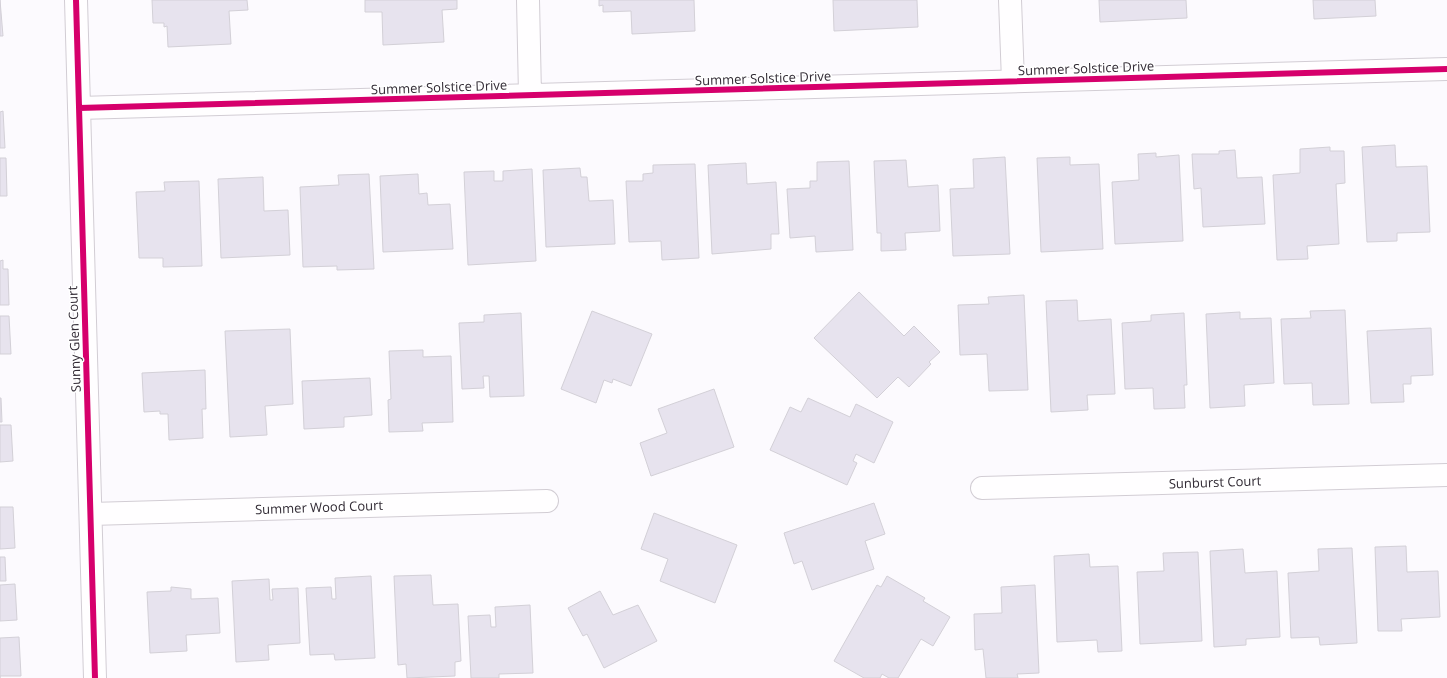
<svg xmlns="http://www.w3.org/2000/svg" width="1447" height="678" font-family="'Open Sans',sans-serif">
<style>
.building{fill:#e7e3ee;stroke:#d3d0d7}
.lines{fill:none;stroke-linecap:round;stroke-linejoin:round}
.minor-casing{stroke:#d2cdd4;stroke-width:24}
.minor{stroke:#fffeff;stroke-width:22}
.cycleway-casing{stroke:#fff;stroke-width:8}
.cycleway{stroke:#d6006c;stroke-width:6}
.labels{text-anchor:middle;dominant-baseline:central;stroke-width:3;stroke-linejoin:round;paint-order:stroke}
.street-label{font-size:13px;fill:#322b35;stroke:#fff}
</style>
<rect width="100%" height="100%" fill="#fcfafe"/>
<!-- building -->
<path class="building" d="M 0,0 L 3,36 L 0,36 Z
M 152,0 L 247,0 L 248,10 L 229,11 L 231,44 L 168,47 L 167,26 L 164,27 L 164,23 L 153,23 Z
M 365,0 L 457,0 L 457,9 L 442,10 L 444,42 L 383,45 L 382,12 L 365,12 Z
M 599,0 L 694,0 L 695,31 L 632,34 L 631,11 L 603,12 L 603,5 L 599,6 Z
M 833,0 L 917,0 L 918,27 L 834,31 Z
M 1099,0 L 1186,0 L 1187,18 L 1100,22 Z
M 1313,0 L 1375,0 L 1376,16 L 1314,19 Z
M 3,111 L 5,148 L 0,148 L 0,112 Z
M 1395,145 L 1396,167 L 1427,166 L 1430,232 L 1397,233 L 1397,241 L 1367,242 L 1362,147 Z
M 1330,147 L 1330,151 L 1344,151 L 1345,183 L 1336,184 L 1339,244 L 1307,246 L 1308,259 L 1277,260 L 1273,175 L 1300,173 L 1300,149 Z
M 1235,150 L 1237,178 L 1262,177 L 1265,224 L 1203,227 L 1201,188 L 1194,189 L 1192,154 L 1219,154 L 1219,151 Z
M 1156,153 L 1156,157 L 1179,155 L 1183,241 L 1115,244 L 1112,182 L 1139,180 L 1138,154 Z
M 1005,157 L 1010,254 L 953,256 L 950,189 L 974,188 L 973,159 Z
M 1070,157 L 1070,165 L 1099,164 L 1103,249 L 1041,252 L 1037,158 Z
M 0,158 L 6,158 L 7,196 L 0,196 Z
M 906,160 L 908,187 L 938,185 L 940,231 L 905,233 L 906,250 L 881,251 L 881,233 L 877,233 L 874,161 Z
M 849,161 L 853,250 L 816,252 L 815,236 L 790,238 L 787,189 L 810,188 L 810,181 L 817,181 L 817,162 Z
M 746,163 L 747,184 L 776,182 L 779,234 L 771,234 L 771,249 L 712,254 L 708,165 Z
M 695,164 L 699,258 L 662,260 L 661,241 L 629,242 L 626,181 L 643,181 L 643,174 L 653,173 L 653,165 Z
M 580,168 L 581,177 L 587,177 L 589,201 L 613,200 L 615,244 L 546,247 L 543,170 Z
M 532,169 L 536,261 L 468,265 L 464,172 L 494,171 L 494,181 L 503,181 L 503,171 Z
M 369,174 L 374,269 L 337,270 L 337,266 L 303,267 L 300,187 L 339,185 L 338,175 Z
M 418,174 L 419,194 L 427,193 L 428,205 L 450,204 L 453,249 L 383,252 L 380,176 Z
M 263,177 L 264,211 L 288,210 L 290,255 L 221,258 L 218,179 Z
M 199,181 L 202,266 L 163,267 L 163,258 L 139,258 L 136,192 L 165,191 L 164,182 Z
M 3,260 L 3,269 L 8,269 L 9,305 L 0,305 L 0,261 Z
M 859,292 L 904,336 L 914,326 L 940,352 L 929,362 L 931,364 L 909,387 L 898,377 L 877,398 L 814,338 Z
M 1024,295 L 1028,390 L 989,391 L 987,354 L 960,355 L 958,305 L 989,304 L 988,297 Z
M 1077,300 L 1078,321 L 1111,319 L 1115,394 L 1087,395 L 1088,410 L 1051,412 L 1046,301 Z
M 1345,310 L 1349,404 L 1313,405 L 1312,383 L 1284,384 L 1281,319 L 1311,318 L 1310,311 Z
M 592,311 L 652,334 L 631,386 L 613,379 L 612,383 L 604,380 L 596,403 L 561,389 Z
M 1240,312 L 1240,319 L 1271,318 L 1274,383 L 1244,385 L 1245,406 L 1210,408 L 1206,314 Z
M 521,313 L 524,396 L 490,397 L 489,376 L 483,376 L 484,388 L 462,389 L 459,323 L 484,322 L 484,315 Z
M 1184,313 L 1187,385 L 1184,385 L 1185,408 L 1154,409 L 1153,388 L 1125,389 L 1122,323 L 1151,321 L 1151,315 Z
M 0,316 L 9,316 L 11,354 L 0,354 Z
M 1431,328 L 1433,375 L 1411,376 L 1411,384 L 1403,384 L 1404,402 L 1371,403 L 1367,331 Z
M 290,329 L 293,404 L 265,406 L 267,435 L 230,437 L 225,331 Z
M 423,350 L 423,357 L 451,356 L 453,422 L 422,423 L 423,431 L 389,432 L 388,400 L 391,399 L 389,351 Z
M 205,370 L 206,409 L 202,409 L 203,438 L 169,440 L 168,414 L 160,414 L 160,411 L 144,412 L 142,373 Z
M 370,378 L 372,415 L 344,417 L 344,427 L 304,429 L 302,381 Z
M 714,389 L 734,447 L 651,476 L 640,443 L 667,433 L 658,409 Z
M 0,398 L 1,398 L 2,422 L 0,422 Z
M 808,398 L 850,417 L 856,404 L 893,422 L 874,463 L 856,454 L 853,461 L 857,463 L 847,485 L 770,450 L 790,407 L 801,412 Z
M 0,425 L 11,425 L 13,461 L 0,462 Z
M 874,503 L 885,534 L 865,541 L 874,569 L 812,590 L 802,561 L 794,564 L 784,533 Z
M 0,507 L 13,507 L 15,548 L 0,549 Z
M 654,513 L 737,545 L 715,603 L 660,581 L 668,559 L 641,549 Z
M 1406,546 L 1407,572 L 1438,571 L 1440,617 L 1401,619 L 1402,631 L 1378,631 L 1375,547 Z
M 1352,548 L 1357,643 L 1320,645 L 1319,637 L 1291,638 L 1288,573 L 1319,571 L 1318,549 Z
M 1243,549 L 1245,573 L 1277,571 L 1280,637 L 1246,639 L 1246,645 L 1214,647 L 1210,551 Z
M 1198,552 L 1202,641 L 1140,644 L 1137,572 L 1164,571 L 1163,553 Z
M 1089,554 L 1090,567 L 1118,566 L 1122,651 L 1098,652 L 1097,640 L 1057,642 L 1054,556 Z
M 0,557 L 5,557 L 6,581 L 0,581 Z
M 431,575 L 433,605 L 458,604 L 461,661 L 455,662 L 455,676 L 407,678 L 406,664 L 398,665 L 394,576 Z
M 371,576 L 375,658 L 335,660 L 334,654 L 310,655 L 306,588 L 331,587 L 332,599 L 336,599 L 335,578 Z
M 887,576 L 925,598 L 923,601 L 950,617 L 933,646 L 921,639 L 898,678 L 889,678 L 882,674 L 880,678 L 864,678 L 834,661 L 877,585 L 881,587 Z
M 269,579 L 270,600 L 273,600 L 272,589 L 298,588 L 300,643 L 268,645 L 269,660 L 236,662 L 232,581 Z
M 15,584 L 17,620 L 0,621 L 0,585 Z
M 1035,585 L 1039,673 L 1017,674 L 1018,678 L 986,678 L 983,649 L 975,650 L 974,614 L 1002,613 L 1001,587 Z
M 171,587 L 191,589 L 191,599 L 218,598 L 220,633 L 186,635 L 187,651 L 150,653 L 147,592 L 171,591 Z
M 600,591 L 613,615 L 638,605 L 657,641 L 604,668 L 587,634 L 583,636 L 568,608 Z
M 530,605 L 533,673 L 499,674 L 499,678 L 471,678 L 468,616 L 490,615 L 491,627 L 496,627 L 495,607 Z
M 19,637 L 21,676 L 0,676 L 0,678 L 0,638 Z"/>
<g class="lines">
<!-- minor casing -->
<g class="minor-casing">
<path id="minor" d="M 76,0 L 95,678
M 528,0 L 530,95
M 1010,0 L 1013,81
M 79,108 L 1447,69
M 982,488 L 1447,475
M 91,514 L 547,501"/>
</g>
<!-- minor -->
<use href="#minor" class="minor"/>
<!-- cycleway casing -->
<g class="cycleway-casing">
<path id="cycleway" d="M 76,0 L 95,678
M 79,108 L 1447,69"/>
</g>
<!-- cycleway -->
<use href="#cycleway" class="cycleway"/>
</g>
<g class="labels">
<!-- street labels -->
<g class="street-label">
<text transform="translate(1086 68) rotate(-2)">Summer Solstice Drive</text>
<text transform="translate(763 78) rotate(-2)">Summer Solstice Drive</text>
<text transform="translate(439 87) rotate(-2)">Summer Solstice Drive</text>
<text transform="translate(74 339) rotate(-92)">Sunny Glen Court</text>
<text transform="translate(1215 482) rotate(-2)">Sunburst Court</text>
<text transform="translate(319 507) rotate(-2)">Summer Wood Court</text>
</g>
</g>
</svg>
